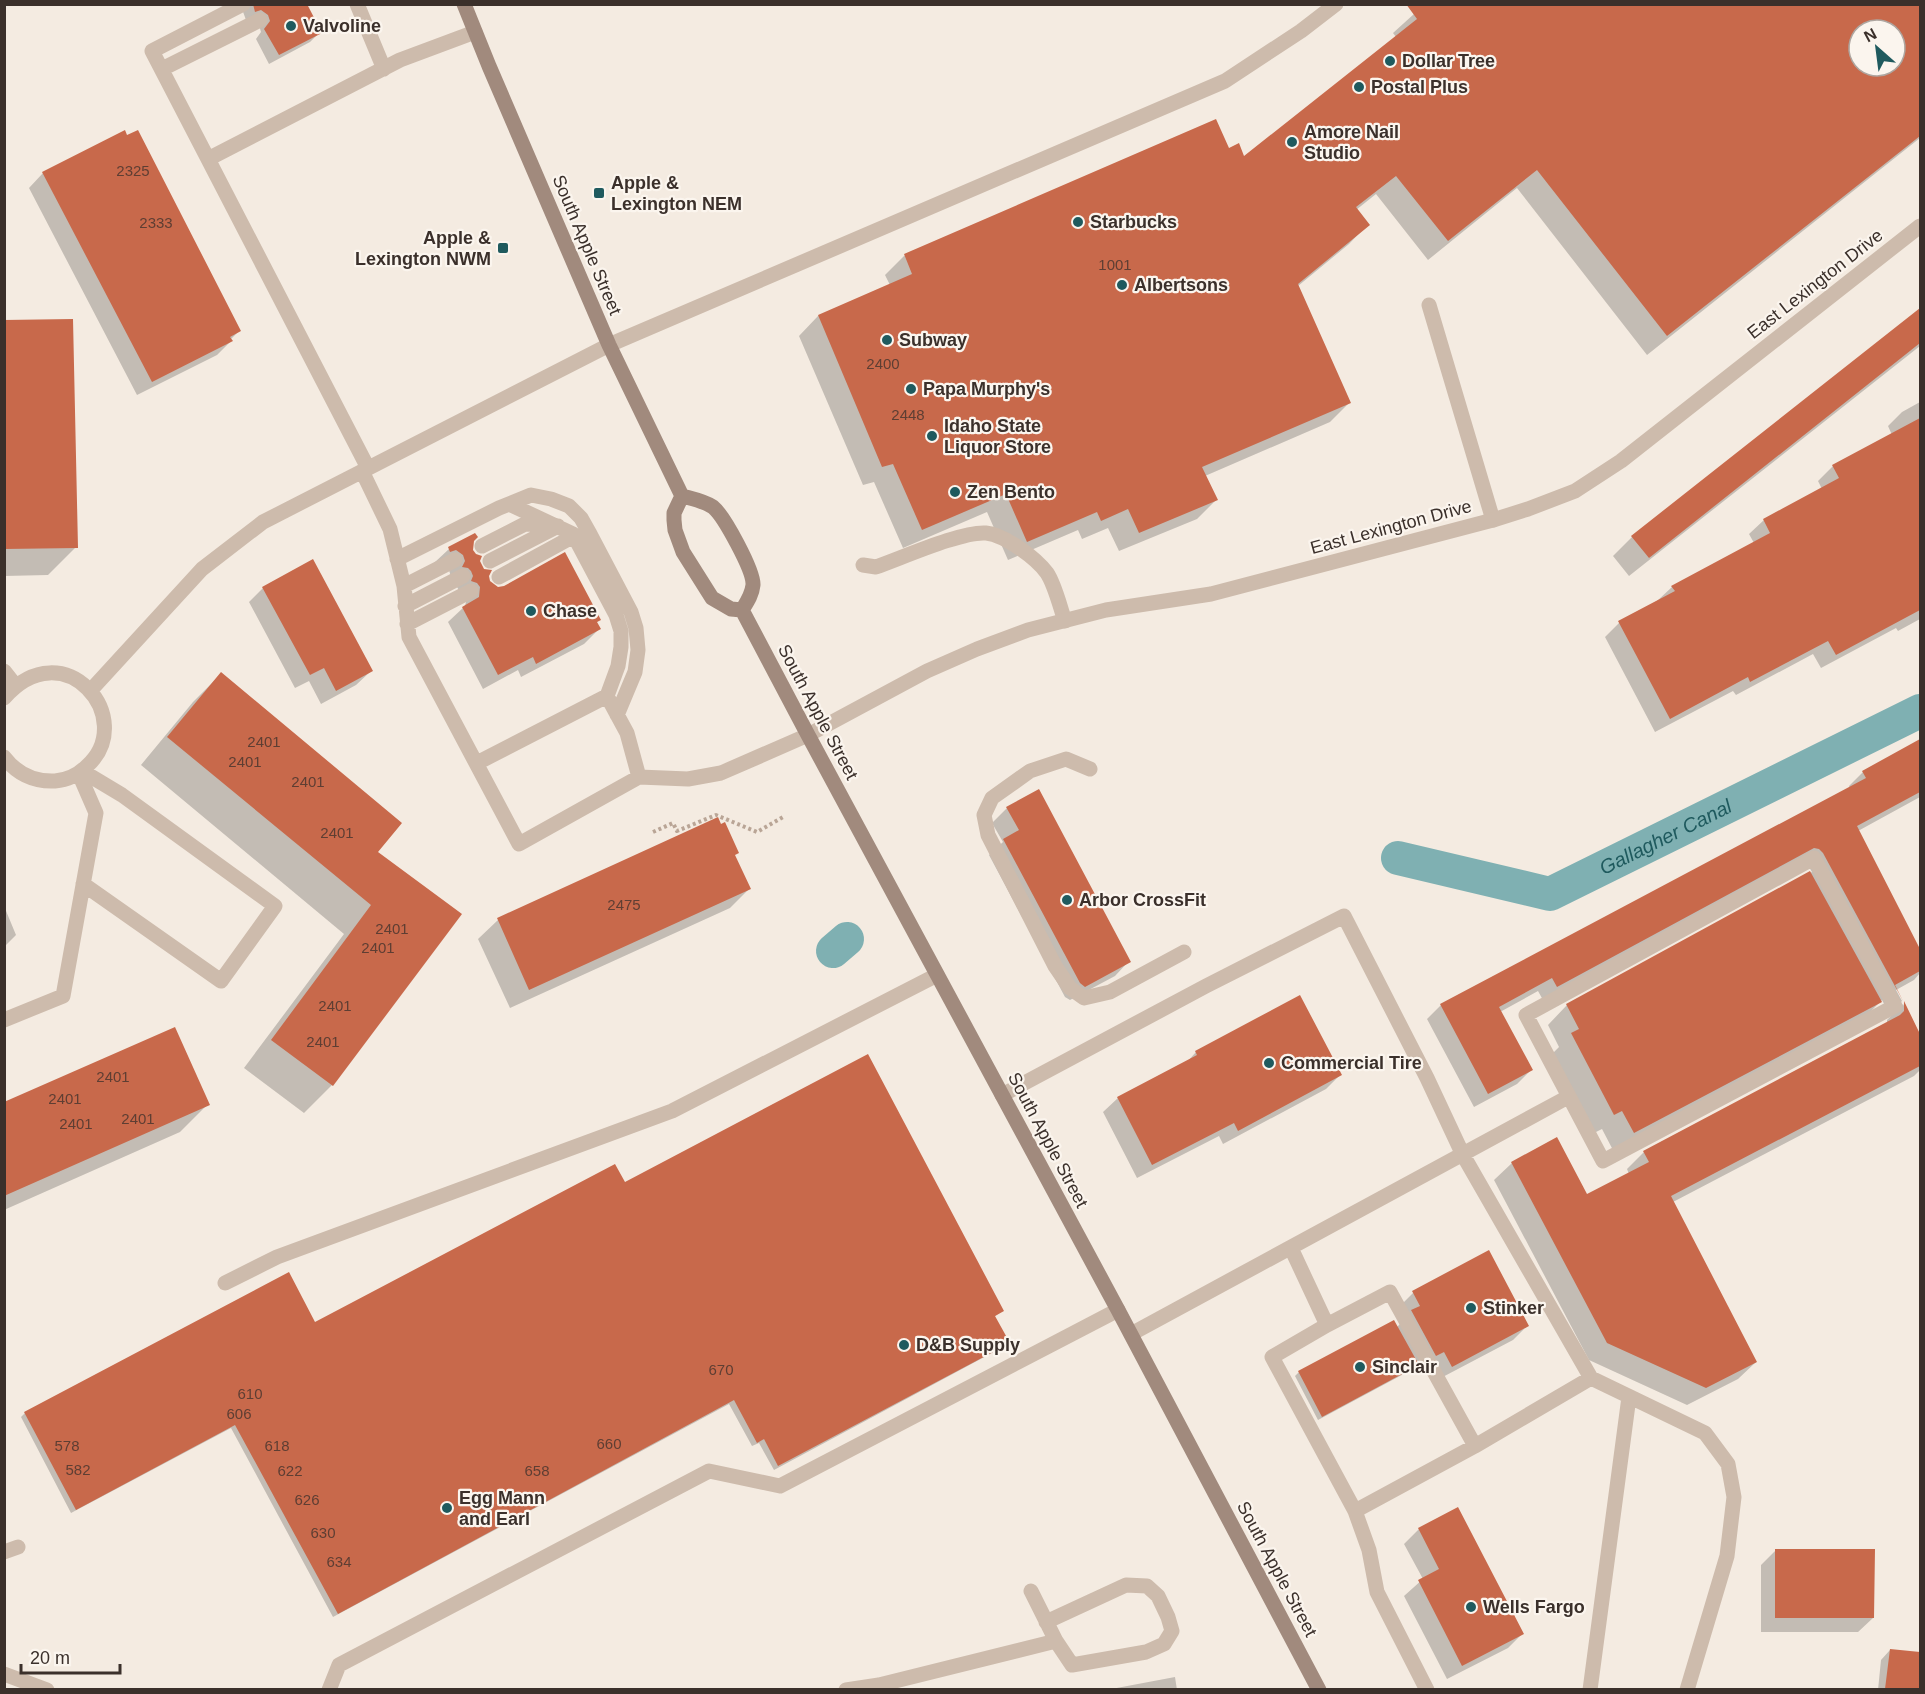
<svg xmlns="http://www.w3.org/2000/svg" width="1925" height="1694" font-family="Arial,sans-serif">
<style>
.shadow{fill:#0003;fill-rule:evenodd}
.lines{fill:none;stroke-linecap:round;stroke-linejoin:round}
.canal{stroke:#7fb0b2;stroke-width:34}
.building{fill:#c8694b;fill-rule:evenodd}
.path{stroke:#b9a596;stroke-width:4;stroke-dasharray:3 3;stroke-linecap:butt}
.service{stroke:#cdbbac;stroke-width:15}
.minor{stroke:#cdbbac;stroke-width:15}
.tertiary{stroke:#cdbbac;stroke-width:15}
.secondary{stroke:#a18a7d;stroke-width:15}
.poi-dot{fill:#1f5a5e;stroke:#fbf5ee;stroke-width:2}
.labels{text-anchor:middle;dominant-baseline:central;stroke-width:4.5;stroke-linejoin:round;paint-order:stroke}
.number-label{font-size:15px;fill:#5e3e33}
.poi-label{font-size:18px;font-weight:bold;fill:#3b302b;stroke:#fbf5ee;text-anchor:start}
.street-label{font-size:18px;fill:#3b302b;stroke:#fbf5ee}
.water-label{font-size:20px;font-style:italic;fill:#1f5a5e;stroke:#fbf5ee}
</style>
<rect width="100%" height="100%" fill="#f4ebe1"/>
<!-- shadow -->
<path class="shadow" d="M 237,4 L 305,4 L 320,32 L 310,42 L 269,64 L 256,39 L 261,32 L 259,25 L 246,20 L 242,9 Z
M 1425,4 L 1920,4 L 1920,138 L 1647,355 L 1517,188 L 1428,260 L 1376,194 L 1356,210 L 1368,224 L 1349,244 L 1298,286 L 1349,403 L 1330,422 L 1205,476 L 1216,500 L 1197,519 L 1119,551 L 1108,528 L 1082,539 L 1078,530 L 1008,560 L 987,512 L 903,548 L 874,482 L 863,485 L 799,336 L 818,316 L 890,285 L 885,275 L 904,256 L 1215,121 L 1228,150 L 1243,158 L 1396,37 L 1393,33 ZM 1859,30 L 1895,30 L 1895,66 L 1859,66 Z
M 43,173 L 239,331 L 230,340 L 231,341 L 217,355 L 137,395 L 29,188 Z
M 1920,310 L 1920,346 L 1629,576 L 1613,556 L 1632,537 Z
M 4,322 L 76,547 L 48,575 L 4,576 Z
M 1920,402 L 1920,619 L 1898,631 L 1896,628 L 1821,668 L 1813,654 L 1736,695 L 1733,691 L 1655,732 L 1605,637 L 1619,623 L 1657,601 L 1672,587 L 1754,543 L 1749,534 L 1764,520 L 1822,489 L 1818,481 L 1833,466 L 1892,435 L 1888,426 L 1902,412 Z
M 472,541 L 472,550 L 488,576 L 489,582 L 498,588 L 600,619 L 596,623 L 599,629 L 584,644 L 521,677 L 518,670 L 483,689 L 448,622 L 465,606 L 466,602 L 451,577 L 449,570 L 434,563 L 449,549 Z
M 263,588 L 371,671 L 356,685 L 321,704 L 309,681 L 295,688 L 249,602 Z
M 221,674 L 376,852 L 460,915 L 332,1085 L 304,1113 L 244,1068 L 344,934 L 141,765 L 193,702 Z
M 1916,743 L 1920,753 L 1920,797 L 1858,831 L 1920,952 L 1920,973 L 1914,980 L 1896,990 L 1902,1001 L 1889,1013 L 1882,1000 L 1861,1021 L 1614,1152 L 1602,1129 L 1594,1133 L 1552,1054 L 1559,1047 L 1548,1025 L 1567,1005 L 1812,872 L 1809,867 L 1543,1000 L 1538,991 L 1500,1012 L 1531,1070 L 1517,1084 L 1474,1107 L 1427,1019 L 1441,1005 L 1850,789 L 1849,786 L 1863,772 Z
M 1007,808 L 1129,961 L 1115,976 L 1070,1000 L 1065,997 L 989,855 L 1003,842 L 992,823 Z
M 718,819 L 749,889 L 730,908 L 510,1008 L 478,939 L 498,920 Z
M 4,906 L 16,935 L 4,947 Z
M 1903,1004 L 1920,1037 L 1920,1070 L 1914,1076 L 1673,1202 L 1756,1362 L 1738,1379 L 1687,1405 L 1589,1360 L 1494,1180 L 1512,1163 L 1557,1139 L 1587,1196 L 1629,1174 L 1627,1169 L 1644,1152 L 1887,1023 L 1887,1020 Z
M 1196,1052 L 1340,1075 L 1326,1089 L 1223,1144 L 1219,1136 L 1137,1178 L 1103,1112 L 1118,1098 L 1187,1062 Z
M 4,1104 L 208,1104 L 180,1132 L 4,1210 Z
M 624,1184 L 1002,1311 L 994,1317 L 1008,1343 L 1003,1347 L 774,1470 L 759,1443 L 752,1446 L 729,1404 L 333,1617 L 231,1428 L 71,1513 L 21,1417 L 25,1413 L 315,1324 Z
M 1413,1293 L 1528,1325 L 1513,1340 L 1437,1380 L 1429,1365 L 1422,1369 L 1418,1364 L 1413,1369 L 1318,1420 L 1295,1376 L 1299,1372 L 1397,1327 L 1405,1319 L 1399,1307 Z
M 1419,1529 L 1522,1634 L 1508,1648 L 1447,1679 L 1404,1596 L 1423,1579 L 1404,1544 Z
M 1776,1550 L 1873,1618 L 1858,1632 L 1761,1632 L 1761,1565 Z
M 1890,1650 L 1920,1653 L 1920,1690 L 1878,1690 L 1881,1660 Z
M 1175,1677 L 1177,1690 L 1106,1690 Z"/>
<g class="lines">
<!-- canal -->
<g class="canal">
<path id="s1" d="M 1398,858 L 1550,894 L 1920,711"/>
<path d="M 833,951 L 847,939"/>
</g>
</g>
<!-- building -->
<path class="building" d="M 253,4 L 307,4 L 322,33 L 279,55 L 264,29 L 270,21 L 268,15 L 261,10 L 255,12 Z
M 1406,4 L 1920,4 L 1920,136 L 1667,336 L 1537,170 L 1448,241 L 1396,176 L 1356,207 L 1370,225 L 1298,284 L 1351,403 L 1202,467 L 1218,500 L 1139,533 L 1128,509 L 1101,521 L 1097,512 L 1027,542 L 1006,494 L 922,530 L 893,464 L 882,467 L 818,315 L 912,274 L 904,254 L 1216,119 L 1229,148 L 1239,143 L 1244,156 L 1417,19 ZM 1859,30 L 1895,30 L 1895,66 L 1859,66 Z
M 125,130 L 127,135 L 138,130 L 241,331 L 230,337 L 233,341 L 152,382 L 42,172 Z
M 1920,308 L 1920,343 L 1649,558 L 1631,536 Z
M 73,319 L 78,548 L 4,549 L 4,320 Z
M 1920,418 L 1920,610 L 1836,655 L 1828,641 L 1750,682 L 1748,677 L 1670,719 L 1618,621 L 1675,591 L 1671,586 L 1770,533 L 1763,519 L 1839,478 L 1832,465 Z
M 475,533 L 478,537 L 474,541 L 473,550 L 476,554 L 482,556 L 480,561 L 484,569 L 492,570 L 489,576 L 490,581 L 498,587 L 504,586 L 565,552 L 601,620 L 597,622 L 601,629 L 536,664 L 533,657 L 498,675 L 462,607 L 479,597 L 480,587 L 477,583 L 471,581 L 473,576 L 471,571 L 468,568 L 462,567 L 465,561 L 463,555 L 456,550 L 450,552 L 448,547 Z
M 313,559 L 373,671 L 336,691 L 324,668 L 310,675 L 262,587 Z
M 221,672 L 402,823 L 378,852 L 462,914 L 333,1086 L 271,1040 L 371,905 L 167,737 Z
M 1920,739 L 1920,792 L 1857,826 L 1920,949 L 1920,971 L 1895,985 L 1903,1001 L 1823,853 L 1819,849 L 1814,848 L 1557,987 L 1552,978 L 1499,1007 L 1533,1070 L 1488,1094 L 1440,1004 L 1866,778 L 1862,771 Z
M 1039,789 L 1131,962 L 1085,987 L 1080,983 L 1003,839 L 1019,830 L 1006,807 Z
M 718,817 L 721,824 L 725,822 L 739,853 L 735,855 L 751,889 L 529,990 L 497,918 Z
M 1810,871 L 1882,1002 L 1634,1133 L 1622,1111 L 1614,1115 L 1571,1033 L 1579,1029 L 1566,1004 Z
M 1300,995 L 1342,1075 L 1238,1131 L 1234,1123 L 1152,1165 L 1117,1097 L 1197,1055 L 1195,1051 Z
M 1904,1001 L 1920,1034 L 1920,1066 L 1671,1196 L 1757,1362 L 1706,1388 L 1607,1343 L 1511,1162 L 1557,1137 L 1587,1194 L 1649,1162 L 1643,1151 L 1900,1015 L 1904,1011 Z
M 175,1027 L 210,1105 L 4,1196 L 4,1102 Z
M 868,1054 L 1004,1311 L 995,1316 L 1010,1343 L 778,1466 L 764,1439 L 757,1443 L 734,1400 L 338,1614 L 235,1425 L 76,1510 L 24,1412 L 289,1272 L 315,1322 L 615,1164 L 625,1182 Z
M 1489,1250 L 1529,1326 L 1452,1367 L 1444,1352 L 1436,1356 L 1411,1310 L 1420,1306 L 1412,1291 Z
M 1394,1320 L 1419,1365 L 1322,1417 L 1298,1371 Z
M 1458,1507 L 1524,1634 L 1462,1666 L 1418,1580 L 1439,1569 L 1418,1528 Z
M 1775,1549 L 1875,1549 L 1874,1618 L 1775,1618 Z
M 1890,1649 L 1920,1652 L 1920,1689 L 1885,1689 Z"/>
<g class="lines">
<!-- path -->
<path class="path" d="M 653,832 L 673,823 L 677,831 L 716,815 L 757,832 L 783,817"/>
<!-- service -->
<path class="service" d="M 357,4 L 384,69
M 162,69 L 260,20
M 208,159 L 152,51 L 243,4
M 1429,305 L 1493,520
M 368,468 L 208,159 L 400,60 L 475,32
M 362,471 L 390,529 L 404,586 L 409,637 L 519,844 L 639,777 L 688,779 L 721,773 L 808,735
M 509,504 L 573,534 L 616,615 L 621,631 L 621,647 L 618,666 L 607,696
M 482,546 L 525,524 L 549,525
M 397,559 L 499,508 L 531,495 L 551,499 L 569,506 L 581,518 L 590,534 L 631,612 L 636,628 L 638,650 L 635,672 L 617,715
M 490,561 L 558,526
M 863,565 L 876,567 C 902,558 962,531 986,533 C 1005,535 1036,558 1047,573 C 1055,585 1060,607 1065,621
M 499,577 L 574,536
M 404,586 L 455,560
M 405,606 L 463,576
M 407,624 L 471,591
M 4,671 L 15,685
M 91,690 L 202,569 L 263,522 L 609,345 L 1225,81 L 1301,31 L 1336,4
M 4,698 C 64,629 139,719 87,766 C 78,775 68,780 55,781 C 34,782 17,774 4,757
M 477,763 L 607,696 L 627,733 L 639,777
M 1090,769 L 1066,759 L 1030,771 L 992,798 L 984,815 L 988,835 L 1055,966 L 1070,988 L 1084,998 L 1110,992 L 1184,952
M 82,771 L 122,795 L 275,906 L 221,981 L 83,884
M 1814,858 L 1895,1006 L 1603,1161 L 1526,1015 Z
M 4,1020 L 63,996 L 96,813 L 79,774
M 1002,1095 L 1206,986 L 1344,916 L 1427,1078 L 1463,1155 L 1591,1378 L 1705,1433 L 1728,1464 L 1734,1497 L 1727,1556 L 1687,1690
M 1291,1248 L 1327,1325 L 1390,1292 L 1475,1446 L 1355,1511 L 1272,1357 L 1327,1325
M 225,1283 L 277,1257 L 672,1111 L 937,975
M 1131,1334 L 1568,1097
M 1475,1446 L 1591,1378
M 1355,1511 L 1369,1550 L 1377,1592 L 1427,1690
M 4,1552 L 18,1547
M 1046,1622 L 1126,1585 L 1147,1586 L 1158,1596 L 1168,1617 L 1172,1631 L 1164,1644 L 1146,1652 L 1072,1665 L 1056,1641
M 329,1690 L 339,1665 L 709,1471 L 780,1486 L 1118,1310
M 846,1690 L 879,1685 L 1056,1641 L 1031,1591
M 1590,1690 L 1629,1397"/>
<!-- minor -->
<path class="minor" d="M 808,735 L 927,671 L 977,649 L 1028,630 L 1106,610 L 1211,594 L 1493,520 L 1528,509 L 1575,491 L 1621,461 L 1920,226"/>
<!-- tertiary -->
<path class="tertiary" d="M 4,1674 L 47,1690"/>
<!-- secondary -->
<path class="secondary" d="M 464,4 L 489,66 L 609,345 L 682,496 C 693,499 704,501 713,507 C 724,516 754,571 753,585 C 752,595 747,602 742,610
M 682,496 L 674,513 L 674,520 L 675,530 L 683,552 L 712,598 L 731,609 L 742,610
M 742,610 L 808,735 L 1118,1310 L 1319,1690"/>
</g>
<!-- markers -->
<g class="poi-dot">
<circle cx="291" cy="26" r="6"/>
<circle cx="1390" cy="61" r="6"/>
<circle cx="1359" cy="87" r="6"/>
<circle cx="1292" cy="142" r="6"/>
<rect x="593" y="187" width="12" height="12" rx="3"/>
<circle cx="1078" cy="222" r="6"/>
<rect x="497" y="242" width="12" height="12" rx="3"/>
<circle cx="1122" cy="285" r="6"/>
<circle cx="887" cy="340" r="6"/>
<circle cx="911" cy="389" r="6"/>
<circle cx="932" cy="436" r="6"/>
<circle cx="955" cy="492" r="6"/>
<circle cx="531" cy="611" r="6"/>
<circle cx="1067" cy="900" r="6"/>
<circle cx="1269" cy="1063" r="6"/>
<circle cx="1471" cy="1308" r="6"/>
<circle cx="904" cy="1345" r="6"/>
<circle cx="1360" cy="1367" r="6"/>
<circle cx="447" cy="1508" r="6"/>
<circle cx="1471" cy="1607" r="6"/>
</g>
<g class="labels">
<!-- number labels -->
<g class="number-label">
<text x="133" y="170">2325</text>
<text x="156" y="222">2333</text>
<text x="1115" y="264">1001</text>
<text x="883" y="363">2400</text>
<text x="908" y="414">2448</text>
<text x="264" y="741">2401</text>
<text x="245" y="761">2401</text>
<text x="308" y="781">2401</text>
<text x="337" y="832">2401</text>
<text x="624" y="904">2475</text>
<text x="392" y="928">2401</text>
<text x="378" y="947">2401</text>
<text x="335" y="1005">2401</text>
<text x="323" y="1041">2401</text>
<text x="113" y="1076">2401</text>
<text x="65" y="1098">2401</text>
<text x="138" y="1118">2401</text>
<text x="76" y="1123">2401</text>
<text x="721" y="1369">670</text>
<text x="250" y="1393">610</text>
<text x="239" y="1413">606</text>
<text x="609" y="1443">660</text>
<text x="67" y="1445">578</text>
<text x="277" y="1445">618</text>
<text x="78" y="1469">582</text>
<text x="290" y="1470">622</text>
<text x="537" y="1470">658</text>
<text x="307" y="1499">626</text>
<text x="323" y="1532">630</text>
<text x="339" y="1561">634</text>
</g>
<!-- poi labels -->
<g class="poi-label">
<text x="303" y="26">Valvoline</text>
<text x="1402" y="61">Dollar Tree</text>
<text x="1371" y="87">Postal Plus</text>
<text x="1304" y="132">Amore Nail<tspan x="1304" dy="21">Studio</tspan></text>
<text x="611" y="183">Apple &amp;<tspan x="611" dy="21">Lexington NEM</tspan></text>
<text x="1090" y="222">Starbucks</text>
<text x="491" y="238" text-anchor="end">Apple &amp;<tspan x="491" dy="21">Lexington NWM</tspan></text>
<text x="1134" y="285">Albertsons</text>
<text x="899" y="340">Subway</text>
<text x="923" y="389">Papa Murphy's</text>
<text x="944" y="426">Idaho State<tspan x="944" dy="21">Liquor Store</tspan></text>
<text x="967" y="492">Zen Bento</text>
<text x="543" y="611">Chase</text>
<text x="1079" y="900">Arbor CrossFit</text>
<text x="1281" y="1063">Commercial Tire</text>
<text x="1483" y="1308">Stinker</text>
<text x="916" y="1345">D&amp;B Supply</text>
<text x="1372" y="1367">Sinclair</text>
<text x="459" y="1498">Egg Mann<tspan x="459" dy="21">and Earl</tspan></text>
<text x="1483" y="1607">Wells Fargo</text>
</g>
<!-- street labels -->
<g class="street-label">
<text transform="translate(587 245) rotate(67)">South Apple Street</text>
<text transform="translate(1815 284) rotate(-38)">East Lexington Drive</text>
<text transform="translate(1391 527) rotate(-15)">East Lexington Drive</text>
<text transform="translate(818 712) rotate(62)">South Apple Street</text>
<text transform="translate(1048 1140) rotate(62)">South Apple Street</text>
<text transform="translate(1277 1569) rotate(62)">South Apple Street</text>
</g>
<!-- water labels -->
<g class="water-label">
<text stroke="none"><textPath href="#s1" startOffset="285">Gallagher Canal</textPath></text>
</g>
</g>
<!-- border -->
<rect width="1925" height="1694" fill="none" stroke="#3b302b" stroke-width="12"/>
<!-- north arrow -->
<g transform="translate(1877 48) rotate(332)"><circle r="28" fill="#fbf5ee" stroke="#aea6a0" stroke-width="1.5"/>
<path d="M0-4.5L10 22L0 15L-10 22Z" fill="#1f5a5e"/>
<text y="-9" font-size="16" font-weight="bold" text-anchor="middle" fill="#3b302b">N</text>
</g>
<!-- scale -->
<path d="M21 1664v9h99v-9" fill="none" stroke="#3b302b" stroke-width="3"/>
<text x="30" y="1664" font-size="18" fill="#3b302b" stroke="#fbf5ee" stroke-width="4.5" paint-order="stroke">20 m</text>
</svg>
